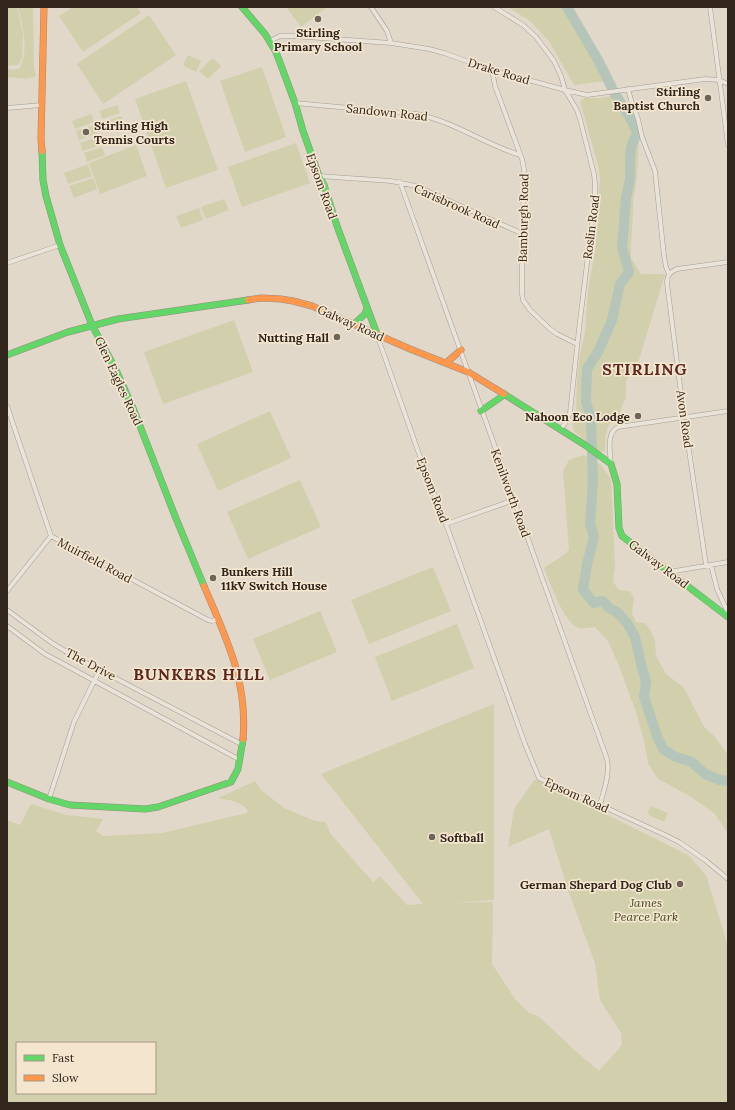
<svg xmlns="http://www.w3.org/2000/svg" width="735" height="1110" font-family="Lora,serif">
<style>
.green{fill:#d2cfac;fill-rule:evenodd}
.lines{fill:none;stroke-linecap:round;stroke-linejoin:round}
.river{stroke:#b5c5ba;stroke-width:10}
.street-casing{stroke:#a59d93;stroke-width:5}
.fast-casing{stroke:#958d83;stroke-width:7}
.slow-casing{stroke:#958d83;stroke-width:7}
.street{stroke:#e9e3da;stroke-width:4}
.fast{stroke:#63d668;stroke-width:6}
.slow{stroke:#ff974d;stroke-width:6}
.poi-dot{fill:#6f6459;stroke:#f3e5ce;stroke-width:1.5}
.labels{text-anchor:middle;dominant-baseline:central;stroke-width:3.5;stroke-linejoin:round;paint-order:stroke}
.poi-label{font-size:12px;font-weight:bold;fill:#32251c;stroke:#f3e5ce;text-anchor:end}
.street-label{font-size:12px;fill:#32251c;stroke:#f3e5ce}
.park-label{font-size:12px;font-style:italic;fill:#474e24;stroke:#f3e5ce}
.district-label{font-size:16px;font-weight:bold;letter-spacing:1px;fill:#5d261e;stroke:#f3e5ce}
</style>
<rect width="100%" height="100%" fill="#e1d8c9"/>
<!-- green -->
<path class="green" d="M 7,7 L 17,7 L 23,33 L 22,58 L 18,65 L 8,66 L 7,66 Z
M 18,7 L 33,7 L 34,68 L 36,76 L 27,79 L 7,77 L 7,68 L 12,70 L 20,68 C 29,48 23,28 18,7 Z
M 73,7 L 137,7 L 141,13 L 83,52 L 59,16 Z
M 286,7 L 327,7 L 301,27 Z
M 508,7 L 565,7 L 606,81 L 574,85 L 549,41 L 530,21 Z
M 149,15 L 176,55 L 103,104 L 77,64 Z
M 188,55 L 201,61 L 196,72 L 183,65 Z
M 213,58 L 221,66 L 208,79 L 199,71 Z
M 262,67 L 286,137 L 245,152 L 220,81 Z
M 186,81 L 218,170 L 166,188 L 135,99 Z
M 621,94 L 630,110 L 639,132 L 638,160 L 636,184 L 633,200 L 633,213 L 631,246 L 631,258 L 641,274 L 665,274 L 638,363 L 626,380 L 626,398 L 623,403 L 619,417 C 604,424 606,437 605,451 L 600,452 L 574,431 L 572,423 L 576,411 L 577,380 L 580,354 L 585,333 L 588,291 L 595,251 L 600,205 L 599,191 L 600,179 L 599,169 L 580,101 L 585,98 L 601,98 Z
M 117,105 L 120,113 L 102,119 L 100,111 Z
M 91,114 L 94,122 L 75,129 L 72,121 Z
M 121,116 L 124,124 L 106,130 L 103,122 Z
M 94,125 L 97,133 L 79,140 L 76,131 Z
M 98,137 L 101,145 L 83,151 L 80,143 Z
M 296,143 L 310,183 L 242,207 L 228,167 Z
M 136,145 L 147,176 L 100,194 L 89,163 Z
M 102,147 L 105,155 L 87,162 L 84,153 Z
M 88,164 L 92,176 L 68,184 L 64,173 Z
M 93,178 L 97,189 L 74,198 L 69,186 Z
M 224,199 L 229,210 L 206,219 L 201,207 Z
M 199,208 L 203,220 L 181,228 L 176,216 Z
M 234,320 L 253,372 L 163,404 L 144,352 Z
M 270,411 L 291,458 L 218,491 L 197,444 Z
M 583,455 L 600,464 L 611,479 L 615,566 L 613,582 L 619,590 L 630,591 L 634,598 L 632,614 L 636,622 L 645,623 L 651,631 L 655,641 L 656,656 L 666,674 L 684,688 L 704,727 L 715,737 L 728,755 L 728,833 L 714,813 L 688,795 L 658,779 L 648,763 L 644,741 L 636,712 L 619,666 L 608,641 L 595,627 C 590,627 583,629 579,628 C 564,624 550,582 544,568 C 554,560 562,559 569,549 L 563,471 L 569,460 Z
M 300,480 L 321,527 L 248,559 L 227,512 Z
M 433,567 L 451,611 L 369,644 L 351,600 Z
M 320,611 L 337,652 L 270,680 L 253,639 Z
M 457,624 L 474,668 L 392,701 L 375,657 Z
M 494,704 L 494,900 L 452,903 L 493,902 L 492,964 L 515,999 L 529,1013 L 538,1016 L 581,1056 L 599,1071 L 622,1045 L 621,1033 L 600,1000 L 595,963 L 568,890 L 549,829 L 508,847 L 514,809 L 535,779 L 688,855 L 706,875 L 728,946 L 728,1103 L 7,1103 L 7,820 L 20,825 L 31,804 L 67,815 L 103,819 L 96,831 L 103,836 L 162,833 L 238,815 L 245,814 L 248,811 C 242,801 228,800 218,798 L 255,781 L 261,790 L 284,808 L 315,821 L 326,822 L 330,833 L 373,882 L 380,876 L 407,905 L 423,904 L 321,774 ZM 17,1043 L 155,1043 L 155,1093 L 17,1093 Z
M 651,806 L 668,813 L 664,822 L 647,814 Z"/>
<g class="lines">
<!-- river -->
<path class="river" d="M 567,7 L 598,60 L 614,92 L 632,121 L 637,133 L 631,147 L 630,159 L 630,179 L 626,198 L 622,247 L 629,272 L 620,284 L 612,320 L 605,336 L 599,350 L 587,369 L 586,401 L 591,420 L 592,453 L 593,480 L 590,524 L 594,537 L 587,564 L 583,590 L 594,603 L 603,601 L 609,608 L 617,612 L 627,623 L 635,637 L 642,668 L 646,681 L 644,697 L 657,736 L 664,750 L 676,757 L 692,762 L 705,774 L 720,780 L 728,781"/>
<!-- street casing -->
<g class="street-casing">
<path id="street" d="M 371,7 L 387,31 L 391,43
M 494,7 L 523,25 L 536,37 L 554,61 L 561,76 L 565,90 L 577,110 L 580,119 L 594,174 L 595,184 L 595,198 L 579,329 L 570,413 L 566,422 L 560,430
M 710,7 L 728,145
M 270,41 L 280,36 L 292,36 L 391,43 L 429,49 L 444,53 L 492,70 L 565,90 L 587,95 L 705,79 L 719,80 L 728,84
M 492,70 L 495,86 L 522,159 L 524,169 L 522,267 L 522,294 L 523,300 L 530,310 L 550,329 L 557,334 L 577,344
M 628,89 L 631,100 L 638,119 L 642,137 L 655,171 L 664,256 L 666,267 L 669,274
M 295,103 L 416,114 C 453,121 484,144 520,155
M 7,108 L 42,105
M 319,176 L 391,181 L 416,186 L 523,234
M 400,182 L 607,759 C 610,775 604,789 600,805
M 7,263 L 60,245
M 377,335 L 423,465 L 446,524 L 525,744 L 539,778 L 560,789 L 600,805 L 665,835 L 679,842 L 705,860 L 728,879
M 7,406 L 51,536 L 208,620 L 212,621 L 218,619
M 611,464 C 610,452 606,433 618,427 L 728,411
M 446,524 L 514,500
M 706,565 L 684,417 L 667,283 C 667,275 670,272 677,269 L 728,262
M 711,565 L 717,589 L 728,613
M 669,572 L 728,562
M 7,591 L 51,536
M 7,610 L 52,643 L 75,657 L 243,745
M 7,626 L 45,654 L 69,667 L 240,760
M 49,799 L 74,722 L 100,669"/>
</g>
<!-- fast casing -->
<g class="fast-casing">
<path id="fast" d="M 242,7 L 265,34 L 276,52 L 295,103 L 303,131 L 319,176 L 324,185 L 337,226 L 377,334
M 42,151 L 43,180 L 46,196 L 60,245 L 92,325 L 116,370 L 133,408 L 175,516 L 204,586
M 354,324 L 365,314 L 367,308
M 7,355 L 68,332 L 118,319 L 248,300
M 504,394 L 585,445 L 611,464 L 617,484 L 619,528 L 622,536 L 728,617
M 481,411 L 504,395
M 7,782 L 49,799 L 70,805 L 145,809 L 158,807 L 231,782 L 238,769 L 243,739"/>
</g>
<!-- slow casing -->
<g class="slow-casing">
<path id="slow" d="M 42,151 L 41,139 L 44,7
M 248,300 L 261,298 L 281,299 L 293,301 L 312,306 L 410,349 L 468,372 L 504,394
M 446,363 L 461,350
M 204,586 C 226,638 248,681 243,739"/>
</g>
<!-- street -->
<use href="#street" class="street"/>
<!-- fast -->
<use href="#fast" class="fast"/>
<!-- slow -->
<use href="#slow" class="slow"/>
</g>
<!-- markers -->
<g class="poi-dot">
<circle cx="318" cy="19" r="4"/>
<circle cx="708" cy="98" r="4"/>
<circle cx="86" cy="132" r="4"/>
<circle cx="337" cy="337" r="4"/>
<circle cx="638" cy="416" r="4"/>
<circle cx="213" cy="578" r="4"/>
<circle cx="432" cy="837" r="4"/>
<circle cx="680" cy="884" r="4"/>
</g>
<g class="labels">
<!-- poi labels -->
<g class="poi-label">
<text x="318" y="32" text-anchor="middle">Stirling<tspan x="318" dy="14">Primary School</tspan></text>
<text x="700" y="91">Stirling<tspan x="700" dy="14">Baptist Church</tspan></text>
<text x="94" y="125" text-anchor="start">Stirling High<tspan x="94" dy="14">Tennis Courts</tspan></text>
<text x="329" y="337">Nutting Hall</text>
<text x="630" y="416">Nahoon Eco Lodge</text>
<text x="221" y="571" text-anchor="start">Bunkers Hill<tspan x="221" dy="14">11kV Switch House</tspan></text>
<text x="440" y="837" text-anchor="start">Softball</text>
<text x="672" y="884">German Shepard Dog Club</text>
</g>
<!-- street labels -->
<g class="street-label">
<text transform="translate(499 71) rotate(17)">Drake Road</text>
<text transform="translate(387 112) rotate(6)">Sandown Road</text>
<text transform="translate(322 186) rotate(70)">Epsom Road</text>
<text transform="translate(457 206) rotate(24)">Carisbrook Road</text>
<text transform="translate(523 218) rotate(-89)">Bamburgh Road</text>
<text transform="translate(591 227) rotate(-83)">Roslin Road</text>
<text transform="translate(351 323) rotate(24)">Galway Road</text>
<text transform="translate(119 381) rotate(65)">Glen Eagles Road</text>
<text transform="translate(685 419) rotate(82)">Avon Road</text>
<text transform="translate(433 490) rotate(69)">Epsom Road</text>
<text transform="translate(511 493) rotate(70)">Kenilworth Road</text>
<text transform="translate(95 560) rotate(28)">Muirfield Road</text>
<text transform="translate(659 564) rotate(37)">Galway Road</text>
<text transform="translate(91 664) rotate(28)">The Drive</text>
<text transform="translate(577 795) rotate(24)">Epsom Road</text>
</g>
<!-- park labels -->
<g class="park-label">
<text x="646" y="902">James<tspan x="646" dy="14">Pearce Park</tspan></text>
</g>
<!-- district labels -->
<g class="district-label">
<text x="645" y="369">STIRLING</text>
<text x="199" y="674">BUNKERS HILL</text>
</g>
</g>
<!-- border -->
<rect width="735" height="1110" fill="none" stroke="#32251c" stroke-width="16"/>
<!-- legend -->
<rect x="16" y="1042" width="140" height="52" fill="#f3e5ce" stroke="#a69887"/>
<rect x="24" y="1055" width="20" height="6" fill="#63d668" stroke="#a69887"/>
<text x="52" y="1062" font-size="12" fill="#32251c">Fast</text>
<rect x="24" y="1075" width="20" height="6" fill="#ff974d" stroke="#a69887"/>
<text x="52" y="1082" font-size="12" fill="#32251c">Slow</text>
</svg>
